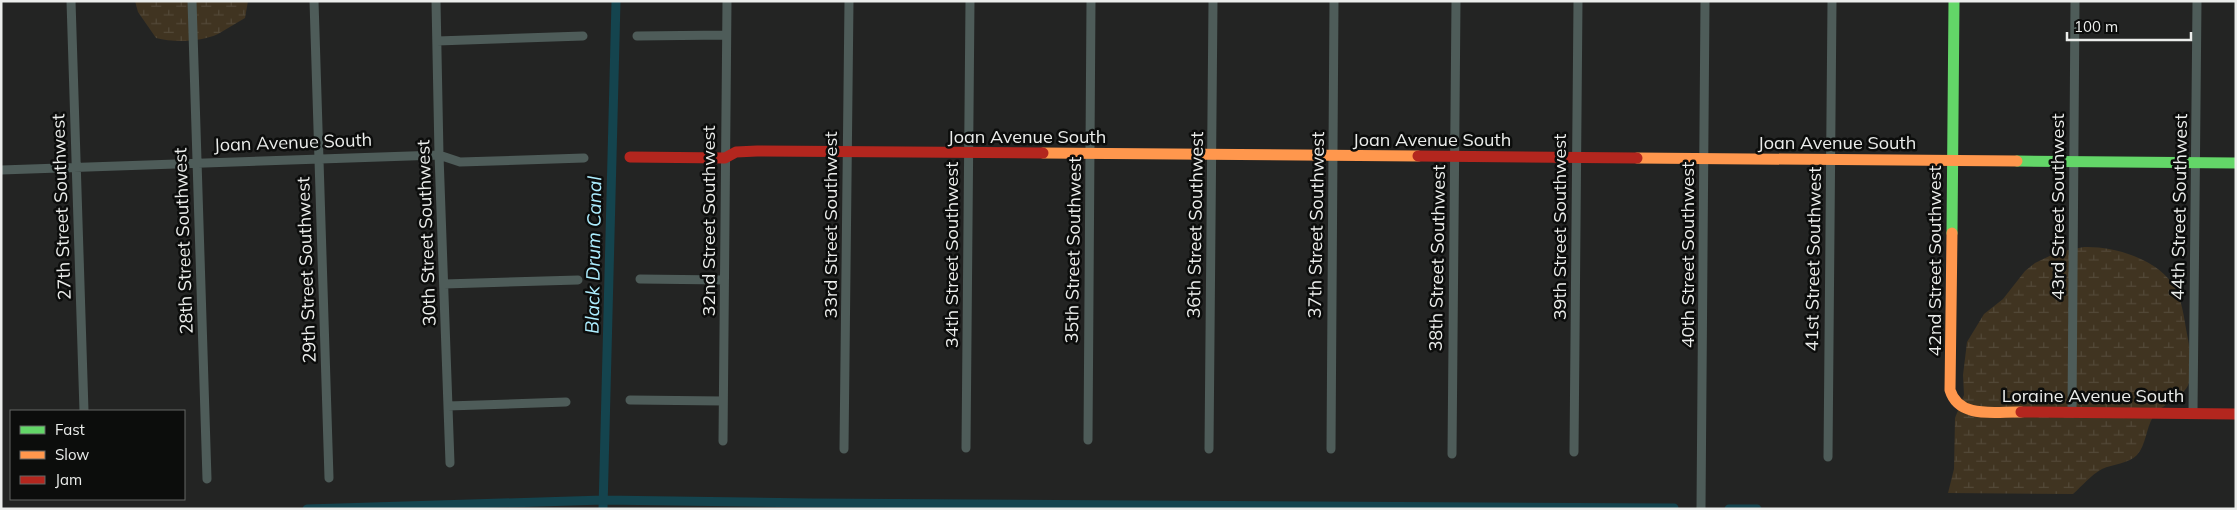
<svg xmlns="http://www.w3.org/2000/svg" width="2237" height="510" font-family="Mulish,sans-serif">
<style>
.wetland{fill:url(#wetland-marsh)}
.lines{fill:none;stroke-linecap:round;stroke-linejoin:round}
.canal{stroke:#14444e;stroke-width:9}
.street{stroke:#4e5c59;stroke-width:9}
.fast{stroke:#63d668;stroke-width:11}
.slow{stroke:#ff974d;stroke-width:11}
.jam{stroke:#b3261e;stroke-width:11}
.labels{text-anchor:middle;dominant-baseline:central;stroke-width:5;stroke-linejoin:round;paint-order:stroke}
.street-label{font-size:18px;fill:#ebedeb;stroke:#0c0d0c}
.water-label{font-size:19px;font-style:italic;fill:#adeeff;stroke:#0c0d0c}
</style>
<defs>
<pattern id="wetland-marsh" width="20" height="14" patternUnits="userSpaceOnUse" patternTransform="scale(1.25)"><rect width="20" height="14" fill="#403421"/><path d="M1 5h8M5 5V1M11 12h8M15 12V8" fill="none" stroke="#524837"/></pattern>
</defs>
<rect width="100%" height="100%" fill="#232423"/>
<!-- wetland -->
<path class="wetland" d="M 135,1 L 248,1 L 245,18 C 236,23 227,29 218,34 C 201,42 174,43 156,38 L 138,12 Z
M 2084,247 C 2113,246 2154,258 2172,283 C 2182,297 2184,318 2187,334 C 2190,349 2193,367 2189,383 C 2184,398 2162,403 2153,417 C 2146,428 2146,445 2137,455 C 2128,464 2113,464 2102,469 C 2091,475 2082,486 2073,494 L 1948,493 L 1954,469 L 1955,418 L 1964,395 L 1963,375 L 1967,342 L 1984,314 L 2003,299 L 2025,271 L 2035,263 L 2058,252 Z"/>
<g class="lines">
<!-- canal -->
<path class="canal" d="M 307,509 L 603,500 L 811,503 L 1674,508
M 603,509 L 616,1
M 1729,509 L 1757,509"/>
<!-- street -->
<path class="street" d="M 71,1 L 84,411
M 192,1 L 207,479
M 314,1 L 329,478
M 436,1 L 439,155 L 450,463
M 637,36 L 726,35
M 437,41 L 583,36
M 1,170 L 439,155 L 460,162 L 584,158
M 640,279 L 724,280
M 444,284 L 578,280
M 630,400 L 723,401
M 448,406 L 566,402
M 2072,413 L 2075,1
M 2193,413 L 2197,1
M 1088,440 L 1091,1
M 723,441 L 727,1
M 966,448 L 970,1
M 844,449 L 849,1
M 1209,449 L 1213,1
M 1331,449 L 1334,1
M 1574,452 L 1578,1
M 1452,454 L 1456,1
M 1828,457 L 1832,1
M 1701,509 L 1705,1"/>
<!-- fast -->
<path class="fast" d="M 2017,161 L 2236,163
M 1952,233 L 1954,1"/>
<!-- slow -->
<path class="slow" d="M 1043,153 L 1418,156
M 1637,158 L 2017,161
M 1952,233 L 1950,390 C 1959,420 1997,411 2021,412"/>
<!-- jam -->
<path class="jam" d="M 1418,156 L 1637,158
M 630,157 L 725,158 L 736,152 L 757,151 L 1043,153
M 2021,412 L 2236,414"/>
</g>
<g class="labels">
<!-- street labels -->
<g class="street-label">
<text x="1027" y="136">Joan Avenue South</text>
<text x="1432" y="139">Joan Avenue South</text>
<text transform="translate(293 142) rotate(-2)">Joan Avenue South</text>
<text x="1837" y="142">Joan Avenue South</text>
<text transform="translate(61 207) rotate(-92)">27th Street Southwest</text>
<text transform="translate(2057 207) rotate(-90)">43rd Street Southwest</text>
<text transform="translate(2179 207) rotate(-89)">44th Street Southwest</text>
<text transform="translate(708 221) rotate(-90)">32nd Street Southwest</text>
<text transform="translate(830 225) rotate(-90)">33rd Street Southwest</text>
<text transform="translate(1195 225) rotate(-89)">36th Street Southwest</text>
<text transform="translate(1316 225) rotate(-89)">37th Street Southwest</text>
<text transform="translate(1559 227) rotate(-90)">39th Street Southwest</text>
<text transform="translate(426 233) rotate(-92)">30th Street Southwest</text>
<text transform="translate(183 241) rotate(-92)">28th Street Southwest</text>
<text transform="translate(1073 250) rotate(-89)">35th Street Southwest</text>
<text transform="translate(951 255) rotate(-90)">34th Street Southwest</text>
<text transform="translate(1687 255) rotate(-90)">40th Street Southwest</text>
<text transform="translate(1437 258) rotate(-89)">38th Street Southwest</text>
<text transform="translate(1813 259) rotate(-89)">41st Street Southwest</text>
<text transform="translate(1934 261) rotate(-90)">42nd Street Southwest</text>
<text transform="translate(306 270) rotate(-92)">29th Street Southwest</text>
<text x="2093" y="395">Loraine Avenue South</text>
</g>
<!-- water labels -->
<g class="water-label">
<text transform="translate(593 255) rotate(-89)">Black Drum Canal</text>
</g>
</g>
<!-- border -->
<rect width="2237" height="510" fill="none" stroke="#ebedeb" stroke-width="5"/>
<!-- legend -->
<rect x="10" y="410" width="175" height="90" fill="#0c0d0c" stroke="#656765"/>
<rect x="20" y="426" width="25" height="8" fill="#63d668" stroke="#656765"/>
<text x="55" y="435" font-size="15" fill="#ebedeb">Fast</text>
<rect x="20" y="451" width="25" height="8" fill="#ff974d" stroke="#656765"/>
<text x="55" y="460" font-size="15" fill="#ebedeb">Slow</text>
<rect x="20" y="476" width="25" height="8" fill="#b3261e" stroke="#656765"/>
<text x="55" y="485" font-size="15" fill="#ebedeb">Jam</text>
<!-- scale -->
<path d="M2067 32v8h124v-8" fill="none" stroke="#ebedeb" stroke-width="2.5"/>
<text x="2074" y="32" font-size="15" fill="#ebedeb" stroke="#0c0d0c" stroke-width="4" paint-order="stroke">100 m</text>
</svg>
